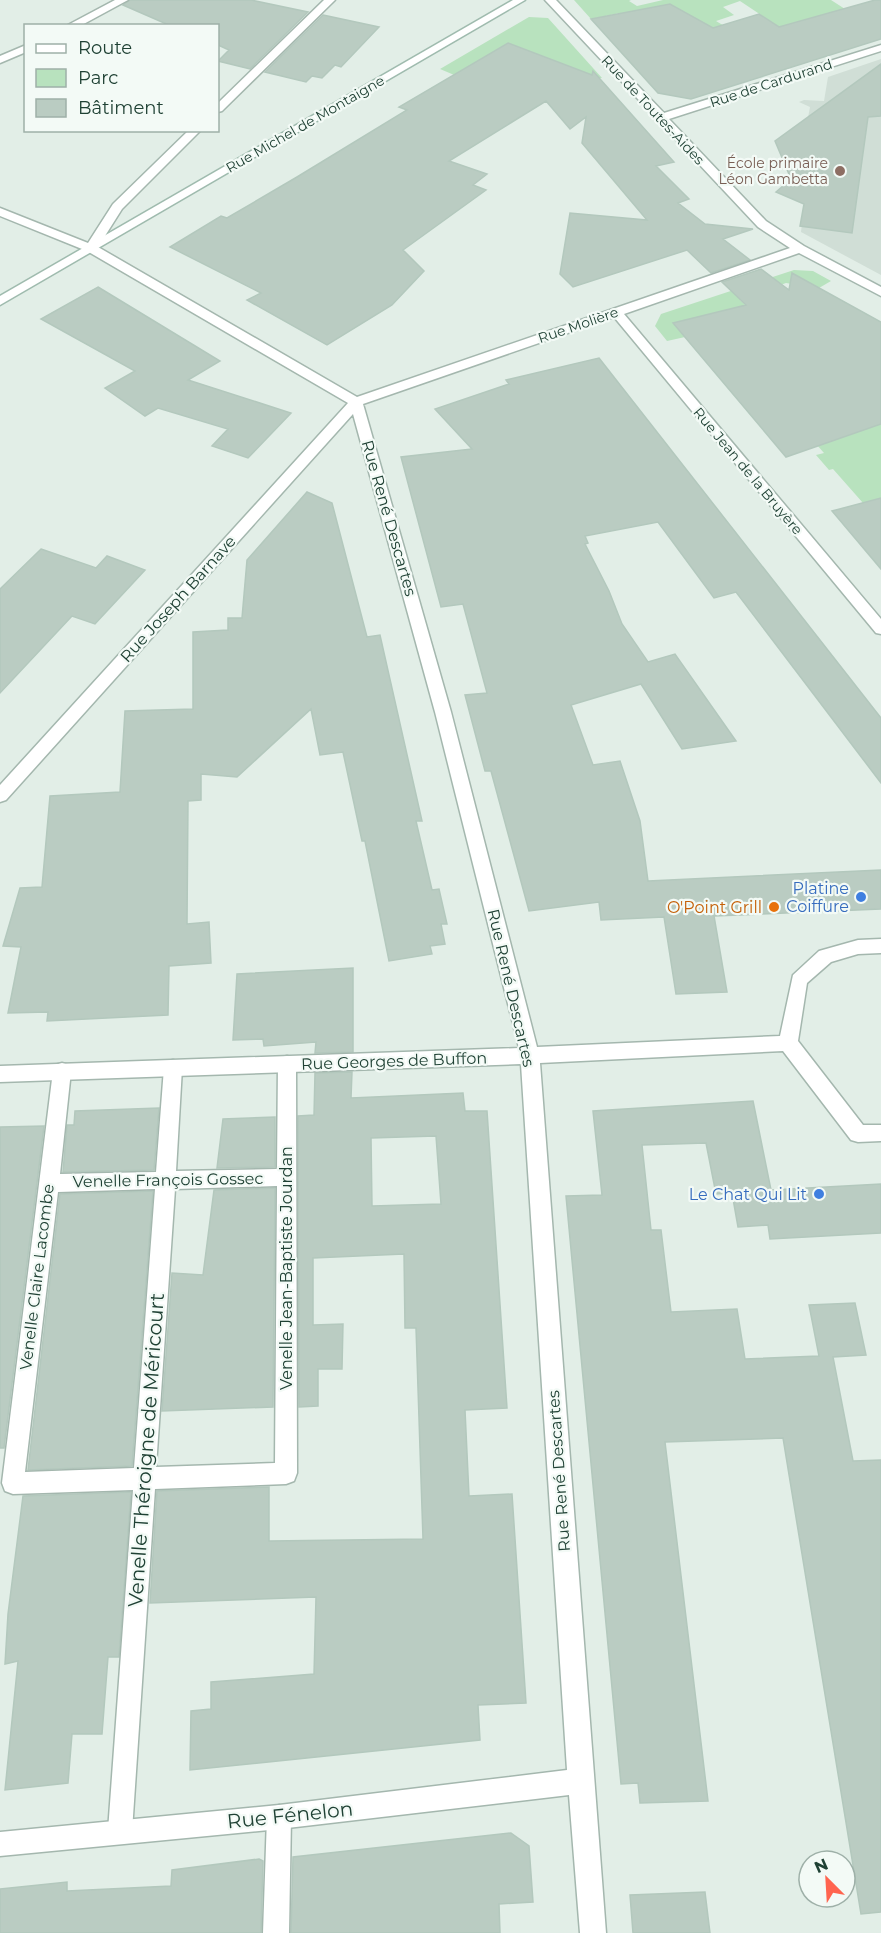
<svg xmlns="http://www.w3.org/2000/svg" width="881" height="1933" font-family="Montserrat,sans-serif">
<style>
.built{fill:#d0ded6}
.green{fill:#b8e2be;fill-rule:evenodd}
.building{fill:#baccc2;stroke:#b3c8bd;stroke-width:1.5;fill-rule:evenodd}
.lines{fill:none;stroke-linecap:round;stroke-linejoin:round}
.lane-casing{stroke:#a4b7ae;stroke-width:3}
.street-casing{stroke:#a4b7ae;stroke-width:3}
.secondary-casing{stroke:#9fbbae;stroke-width:3}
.lane{fill:#fff;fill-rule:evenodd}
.street{fill:#fff;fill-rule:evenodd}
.secondary{fill:#fff;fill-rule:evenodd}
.education-dot{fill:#8d6e63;stroke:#f3faf6;stroke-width:2}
.shop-dot{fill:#3f7fe0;stroke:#f3faf6;stroke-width:2}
.food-dot{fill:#e8710a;stroke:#f3faf6;stroke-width:2}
.labels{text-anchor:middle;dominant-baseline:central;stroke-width:4.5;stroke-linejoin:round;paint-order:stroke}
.far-street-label{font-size:14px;fill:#1f4134;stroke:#f3faf6}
.far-education-label{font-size:14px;fill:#785e54;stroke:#f3faf6;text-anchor:end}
.street-label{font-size:16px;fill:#1f4134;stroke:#f3faf6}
.shop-label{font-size:16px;fill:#366cbe;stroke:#f3faf6;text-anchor:end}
.food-label{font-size:16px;fill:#c56008;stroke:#f3faf6;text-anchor:end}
.near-street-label{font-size:20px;fill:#1f4134;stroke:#f3faf6}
</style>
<rect width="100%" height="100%" fill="#e2eee7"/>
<!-- built -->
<path class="built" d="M 881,59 L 881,275 L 801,232 L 805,198 L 780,193 L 795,189 L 778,143 L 783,135 L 804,139 L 810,107 L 799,102 L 804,100 L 824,101 L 828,77 Z"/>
<!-- green -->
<path class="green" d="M 574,0 L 631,0 L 629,1 L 637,6 L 663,0 L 831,0 L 845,9 L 794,37 L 740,1 L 723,7 L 734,15 L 716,21 L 736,33 L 633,26 L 620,13 L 591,19 Z
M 529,17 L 548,18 L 602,78 L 593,78 L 523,104 L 440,69 ZM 508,43 L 534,53 L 469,67 Z
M 794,270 L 813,271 L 831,281 L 819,288 L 786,283 L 740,300 L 875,426 L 881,424 L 881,498 L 863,503 L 833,469 L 829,470 L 816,455 L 824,453 L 768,389 L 685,337 L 667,341 L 655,326 L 661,314 Z"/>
<!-- building -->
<path class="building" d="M 130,0 L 251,0 L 308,12 L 250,69 L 218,61 L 229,50 L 218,45 L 218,26 L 171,26 L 123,5 Z
M 875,0 L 881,0 L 881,39 L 691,99 L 658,93 L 591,19 L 670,4 L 713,28 L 759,14 L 779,27 Z
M 323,15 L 379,27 L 341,67 L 335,65 L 322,78 L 312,76 L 306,82 L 265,72 Z
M 508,43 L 592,75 L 593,71 L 674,162 L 656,166 L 689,199 L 678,203 L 705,224 L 753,229 L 723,239 L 750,260 L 711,273 L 687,250 L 573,287 L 560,274 L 570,213 L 647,220 L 582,143 L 586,117 L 570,129 L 546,101 L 449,161 L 487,174 L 473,185 L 486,190 L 403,250 L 424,271 L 392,305 L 327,345 L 247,300 L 261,293 L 170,247 L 221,216 L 227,218 L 297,177 L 407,110 L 399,107 Z
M 881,64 L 881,116 L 868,117 L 852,233 L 800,226 L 804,204 L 776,192 L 791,179 L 775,141 Z
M 761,269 L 789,290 L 792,273 L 881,322 L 881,424 L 786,457 L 673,323 L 746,305 L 722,282 Z
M 98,287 L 220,361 L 188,380 L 291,413 L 248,458 L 212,446 L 228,429 L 158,408 L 145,416 L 105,388 L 135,371 L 41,319 Z
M 599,358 L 881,718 L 881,783 L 736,592 L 714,598 L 658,522 L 585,536 L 588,543 L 585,544 L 609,591 L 622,624 L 648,662 L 675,654 L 736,741 L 682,749 L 641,684 L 571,705 L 593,765 L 620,761 L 640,821 L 648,881 L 881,870 L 881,909 L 714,916 L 727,992 L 676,994 L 664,917 L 601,920 L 599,902 L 529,911 L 491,771 L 485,771 L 465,695 L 487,693 L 463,604 L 441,607 L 401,457 L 472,449 L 435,409 L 509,384 L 506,380 Z
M 307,492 L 332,503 L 367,637 L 380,635 L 422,821 L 416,821 L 432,890 L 439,889 L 447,924 L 441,924 L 445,944 L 430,946 L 432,954 L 389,961 L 365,841 L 362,841 L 343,752 L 320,755 L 311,709 L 237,777 L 201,774 L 201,800 L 188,801 L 187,924 L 209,922 L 211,963 L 169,966 L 168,1015 L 47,1021 L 48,1012 L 8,1013 L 21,947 L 3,946 L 20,888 L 42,887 L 50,796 L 120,792 L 125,711 L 193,709 L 193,632 L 228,630 L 228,618 L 242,618 L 247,560 Z
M 881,498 L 881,569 L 832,511 Z
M 41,549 L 96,568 L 107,556 L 145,570 L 95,624 L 72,616 L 0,693 L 0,589 Z
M 353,968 L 353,1052 L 315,1053 L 316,1042 L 264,1046 L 263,1039 L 233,1040 L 237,974 Z
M 352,1072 L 351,1098 L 463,1093 L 465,1111 L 487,1111 L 507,1408 L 465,1410 L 469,1496 L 512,1494 L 526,1703 L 478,1705 L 480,1740 L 190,1770 L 191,1711 L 211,1709 L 211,1682 L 314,1674 L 316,1597 L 150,1603 L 157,1491 L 269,1487 L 269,1541 L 423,1539 L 416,1328 L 405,1328 L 404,1254 L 313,1258 L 313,1325 L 343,1324 L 342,1369 L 318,1369 L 318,1406 L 299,1407 L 298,1116 L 314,1115 L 315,1073 ZM 436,1136 L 441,1204 L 372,1206 L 371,1138 Z
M 753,1101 L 771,1190 L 881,1184 L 881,1233 L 770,1239 L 768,1225 L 738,1227 L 732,1193 L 716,1194 L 706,1143 L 642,1145 L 651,1230 L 661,1230 L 671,1312 L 737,1309 L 745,1359 L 819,1356 L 809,1305 L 855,1303 L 866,1355 L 833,1357 L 853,1461 L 881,1460 L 881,1912 L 861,1914 L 783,1438 L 665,1442 L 708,1801 L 640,1803 L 638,1783 L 621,1784 L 566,1196 L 602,1195 L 593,1111 Z
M 159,1108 L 154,1170 L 63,1172 L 67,1125 L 74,1125 L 75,1111 Z
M 275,1117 L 275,1167 L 217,1168 L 223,1119 Z
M 44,1126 L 4,1448 L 0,1448 L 0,1127 Z
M 275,1188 L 273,1407 L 162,1411 L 172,1273 L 203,1275 L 214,1190 Z
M 153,1191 L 132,1466 L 28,1470 L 60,1194 Z
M 131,1492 L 119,1657 L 108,1657 L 102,1734 L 72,1734 L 68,1783 L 5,1790 L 18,1661 L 5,1664 L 8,1614 L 23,1496 Z
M 511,1833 L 529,1846 L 533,1902 L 499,1904 L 500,1933 L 291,1933 L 293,1857 Z
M 259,1859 L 263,1861 L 261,1933 L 0,1933 L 0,1889 L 67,1882 L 67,1891 L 171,1886 L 172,1870 Z
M 705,1892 L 710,1933 L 633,1933 L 630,1895 Z"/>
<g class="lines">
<!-- lane casing -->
<g class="lane-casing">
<path id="lane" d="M 287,1056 L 294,1058 L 296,1064 L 297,1473 L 294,1481 L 286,1484 L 155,1489 L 132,1831 L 129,1840 L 120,1843 L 111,1840 L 108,1831 L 133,1490 L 13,1494 L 5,1491 L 2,1483 L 53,1071 L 55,1065 L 62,1063 L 69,1065 L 71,1071 L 60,1174 L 156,1172 L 164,1068 L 166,1062 L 173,1060 L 180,1062 L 182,1068 L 176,1171 L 277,1169 L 278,1064 L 280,1058 ZM 277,1186 L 275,1463 L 156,1467 L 175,1189 ZM 155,1189 L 134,1468 L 25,1472 L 58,1192 Z
M 279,1805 L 288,1808 L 291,1817 L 289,1933 L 263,1933 L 267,1817 L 270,1808 Z"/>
</g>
<!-- street casing -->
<g class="street-casing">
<path id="street" d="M 115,0 L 128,0 L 80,26 L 66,26 Z
M 324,0 L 335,0 L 222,111 L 218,112 L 218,103 Z
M 545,0 L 556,0 L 664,113 L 881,45 L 881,51 L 669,119 L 766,221 L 804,246 L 881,287 L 881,296 L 799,253 L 624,314 L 881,619 L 881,634 L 876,633 L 614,317 L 363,404 L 451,712 L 537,1047 L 780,1036 L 793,975 L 819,951 L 858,940 L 881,939 L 881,953 L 858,954 L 831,962 L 807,983 L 798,1041 L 863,1125 L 881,1125 L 881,1141 L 858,1142 L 851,1140 L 783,1051 L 540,1063 L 606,1933 L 580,1933 L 569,1795 L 279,1829 L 0,1856 L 0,1832 L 279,1805 L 567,1770 L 521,1064 L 0,1082 L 0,1066 L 519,1048 L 435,712 L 353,414 L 6,800 L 0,802 L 0,785 L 348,403 L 87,251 L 0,216 L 0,208 L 88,243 L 113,204 L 189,130 L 201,130 L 122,209 L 98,247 L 357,397 L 790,248 L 758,227 Z
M 26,45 L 26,52 L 0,63 L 0,56 Z"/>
</g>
<!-- secondary casing -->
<g class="secondary-casing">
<path id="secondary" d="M 513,0 L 525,0 L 0,305 L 0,296 Z"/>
</g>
<!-- lane -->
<use href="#lane" class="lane"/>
<!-- street -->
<use href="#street" class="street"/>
<!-- secondary -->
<use href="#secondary" class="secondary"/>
</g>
<!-- markers -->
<circle class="education-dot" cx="840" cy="171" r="6"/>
<g class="shop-dot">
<circle cx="861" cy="897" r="6"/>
<circle cx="819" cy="1194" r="6"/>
</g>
<circle class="food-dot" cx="774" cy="907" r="6"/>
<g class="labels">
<!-- far-street labels -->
<g class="far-street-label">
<text transform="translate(771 83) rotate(-18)">Rue de Cardurand</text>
<text transform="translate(653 110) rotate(47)">Rue de Toutes-Aides</text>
<text transform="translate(305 124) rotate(-30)">Rue Michel de Montaigne</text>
<text transform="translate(578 325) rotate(-19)">Rue Molière</text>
<text transform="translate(748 471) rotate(50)">Rue Jean de la Bruyère</text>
</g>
<!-- far-education labels -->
<g class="far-education-label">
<text x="828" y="163">École primaire<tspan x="828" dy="16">Léon Gambetta</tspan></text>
</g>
<!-- street labels -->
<g class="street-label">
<text transform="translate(389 518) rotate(74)">Rue René Descartes</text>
<text transform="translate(178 599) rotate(-48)">Rue Joseph Barnave</text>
<text transform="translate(511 988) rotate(77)">Rue René Descartes</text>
<text transform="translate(394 1061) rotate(-2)">Rue Georges de Buffon</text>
<text transform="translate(168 1180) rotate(-1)">Venelle François Gossec</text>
<text transform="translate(286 1268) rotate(-90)">Venelle Jean-Baptiste Jourdan</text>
<text transform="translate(37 1277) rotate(-83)">Venelle Claire Lacombe</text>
<text transform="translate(559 1471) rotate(-94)">Rue René Descartes</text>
</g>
<!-- shop labels -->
<g class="shop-label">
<text x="849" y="888">Platine<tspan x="849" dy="18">Coiffure</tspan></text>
<text x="807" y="1194">Le Chat Qui Lit</text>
</g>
<!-- food labels -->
<g class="food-label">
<text x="762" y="907">O'Point Grill</text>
</g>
<!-- near-street labels -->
<g class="near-street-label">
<text transform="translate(146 1450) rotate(-86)">Venelle Théroigne de Méricourt</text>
<text transform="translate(290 1815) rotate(-6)">Rue Fénelon</text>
</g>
</g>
<!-- legend -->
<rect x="24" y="24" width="195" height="108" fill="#f3faf6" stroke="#9eb0a8" stroke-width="1.5"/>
<rect x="36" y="44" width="30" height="9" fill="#ffffff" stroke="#9eb0a8" stroke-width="1.5"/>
<text x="78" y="54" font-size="18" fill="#1f4134">Route</text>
<rect x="36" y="69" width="30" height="18" fill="#b8e2be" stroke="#9eb0a8" stroke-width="1.5"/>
<text x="78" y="84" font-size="18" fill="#1f4134">Parc</text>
<rect x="36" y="99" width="30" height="18" fill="#baccc2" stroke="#9eb0a8" stroke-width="1.5"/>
<text x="78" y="114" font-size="18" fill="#1f4134">Bâtiment</text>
<!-- north arrow -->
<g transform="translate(827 1879) rotate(336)"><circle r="28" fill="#f3faf6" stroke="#9eb0a8" stroke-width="1.5"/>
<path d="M0-4.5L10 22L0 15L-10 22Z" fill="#ff644f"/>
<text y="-9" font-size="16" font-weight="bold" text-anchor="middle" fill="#1f4134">N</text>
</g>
</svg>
